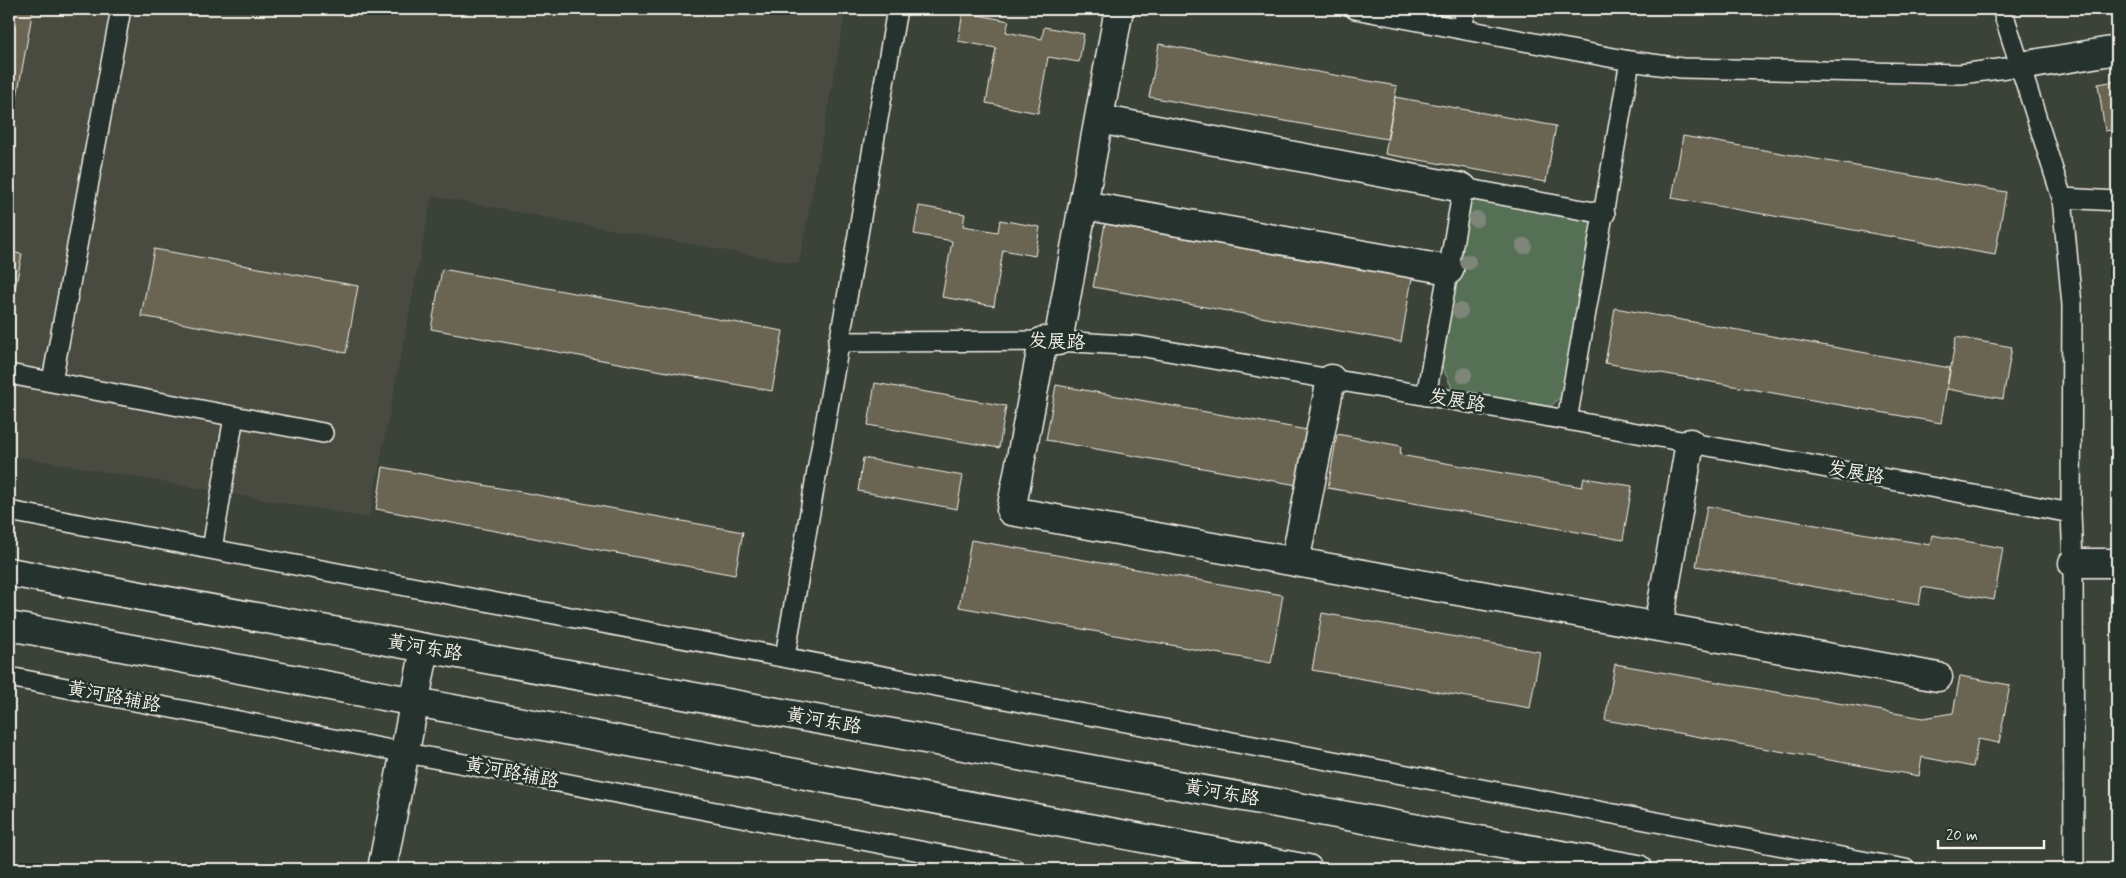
<svg xmlns="http://www.w3.org/2000/svg" width="2126" height="878" font-family="Mynerve,'LXGW WenKai TC',sans-serif">
<style>
.built{fill:#494c40}
.green{fill:#567056;stroke:#a5b09f}
.building{fill:#6b6553;stroke:#f4f1e8}
.lines{fill:none;stroke-linecap:round;stroke-linejoin:round}
.lane-casing{stroke:#f4f1e8;stroke-width:22}
.street-casing{stroke:#f4f1e8;stroke-width:31}
.primary-casing{stroke:#f4f1e8;stroke-width:31}
.lane{stroke:#26332d;stroke-width:19}
.street{stroke:#26332d;stroke-width:28}
.primary{stroke:#26332d;stroke-width:28}
.tree{fill:#7e8679}
.labels{text-anchor:middle;dominant-baseline:central;stroke-width:5;stroke-linejoin:round;paint-order:stroke}
.street-label{font-size:19px;fill:#f4f1e8;stroke:#26332d}
</style>
<rect width="100%" height="100%" fill="#3b4238"/>
<filter id="ink" filterUnits="userSpaceOnUse"><feTurbulence type="fractalNoise" baseFrequency=".02" numOctaves="2"/><feDisplacementMap in="SourceGraphic" scale="10" xChannelSelector="R" yChannelSelector="G"/><feConvolveMatrix kernelMatrix="1 2 1 2 8 2 1 2 1" color-interpolation-filters="sRGB"/></filter>
<g filter="url(#ink)">
<!-- built -->
<path class="built" d="M 9,9 L 846,9 L 799,264 L 432,196 L 369,518 L 9,455 Z"/>
<!-- green -->
<path class="green" d="M 1478,195 L 1589,218 L 1595,226 L 1564,394 L 1548,409 L 1452,388 L 1440,362 L 1469,199 Z"/>
<!-- building -->
<path class="building" d="M 9,9 L 33,9 L 9,141 Z
M 963,12 L 1009,21 L 1006,32 L 1042,39 L 1044,27 L 1084,34 L 1079,62 L 1048,57 L 1038,113 L 986,103 L 996,48 L 958,41 Z
M 1159,44 L 1397,86 L 1387,139 L 1149,97 Z
M 2117,81 L 2117,129 L 2105,131 L 2098,84 Z
M 1395,97 L 1556,126 L 1546,182 L 1385,154 Z
M 1683,136 L 2006,192 L 1995,255 L 1672,198 Z
M 919,206 L 965,214 L 963,226 L 998,232 L 1000,220 L 1040,227 L 1035,256 L 1003,250 L 994,306 L 942,297 L 952,241 L 914,234 Z
M 1105,224 L 1412,278 L 1401,342 L 1093,287 Z
M 154,249 L 358,286 L 346,353 L 141,316 Z
M 9,252 L 22,254 L 10,314 L 9,314 Z
M 2117,257 L 2117,319 L 2115,319 Z
M 442,269 L 783,331 L 772,391 L 431,329 Z
M 1615,308 L 1950,368 L 1941,423 L 1605,363 Z
M 1956,337 L 2012,347 L 2003,399 L 1947,389 Z
M 875,383 L 1006,406 L 999,448 L 868,425 Z
M 1056,385 L 1307,430 L 1297,485 L 1046,440 Z
M 1337,434 L 1401,446 L 1400,455 L 1582,487 L 1584,478 L 1632,486 L 1623,540 L 1328,488 Z
M 863,458 L 963,476 L 957,509 L 858,491 Z
M 383,467 L 743,532 L 735,575 L 376,509 Z
M 1707,506 L 1930,545 L 1932,535 L 2003,548 L 1994,600 L 1922,587 L 1919,605 L 1696,566 Z
M 971,540 L 1283,595 L 1271,663 L 959,607 Z
M 1322,613 L 1540,652 L 1530,708 L 1312,670 Z
M 1615,664 L 1923,718 L 1953,713 L 1960,676 L 2010,685 L 1999,743 L 1978,739 L 1973,767 L 1922,757 L 1919,776 L 1605,720 Z"/>
<g class="lines">
<!-- lane casing -->
<g class="lane-casing">
<path id="lane" d="M 1355,9 L 1630,61 L 1682,68 L 1961,74 L 2021,66
M 2002,9 L 2062,198 L 2072,305 L 2071,513 L 2073,563 L 2074,869
M 1462,28 L 1466,9
M 2062,198 L 2117,201
M 838,342 L 1058,341 L 1139,346 L 1567,420 L 2071,513
M 9,374 L 323,433
M 52,381 L 121,9
M 1426,396 L 1463,188 L 1605,214
M 1567,420 L 1630,61
M 9,511 L 1905,869
M 212,549 L 234,416
M 785,656 L 897,9
M 9,677 L 1014,869"/>
</g>
<!-- street casing -->
<g class="street-casing">
<path id="street" d="M 2021,66 L 2117,50
M 1099,119 L 1463,188
M 1083,205 L 1449,270
M 1043,341 L 1011,511 L 1938,677
M 1058,341 L 1119,9
M 1295,562 L 1331,379
M 2073,563 L 2117,563
M 1658,627 L 1690,443
M 382,869 L 425,648"/>
</g>
<!-- primary casing -->
<g class="primary-casing">
<path id="primary" d="M 9,572 L 1638,869
M 9,626 L 1308,869"/>
</g>
<!-- lane -->
<use href="#lane" class="lane"/>
<!-- street -->
<use href="#street" class="street"/>
<!-- primary -->
<use href="#primary" class="primary"/>
</g>
<!-- trees -->
<g class="tree">
<circle cx="1476" cy="219" r="8"/>
<circle cx="1524" cy="246" r="8"/>
<circle cx="1468" cy="262" r="8"/>
<circle cx="1460" cy="311" r="8"/>
<circle cx="1464" cy="375" r="8"/>
</g>
</g>
<g class="labels">
<!-- street labels -->
<g class="street-label">
<text transform="translate(1057 342) rotate(2)">发展路</text>
<text transform="translate(1457 401) rotate(10)">发展路</text>
<text transform="translate(1856 473) rotate(10)">发展路</text>
<text transform="translate(425 648) rotate(10)">黄河东路</text>
<text transform="translate(114 697) rotate(11)">黄河路辅路</text>
<text transform="translate(824 721) rotate(10)">黄河东路</text>
<text transform="translate(512 773) rotate(11)">黄河路辅路</text>
<text transform="translate(1222 793) rotate(10)">黄河东路</text>
</g>
</g>
<!-- margin -->
<rect width="2126" height="878" fill="none" stroke="#26332d" stroke-width="30"/>
<rect x="15" y="15" width="2096" height="848" fill="none" stroke="#f4f1e8" stroke-width="2" filter="url(#ink)"/>
<!-- scale -->
<path d="M1938 840v8h106v-8" fill="none" stroke="#f4f1e8" stroke-width="2.5"/>
<text x="1946" y="840" font-size="15" fill="#f4f1e8" stroke="#26332d" stroke-width="4" paint-order="stroke">20 m</text>
</svg>
